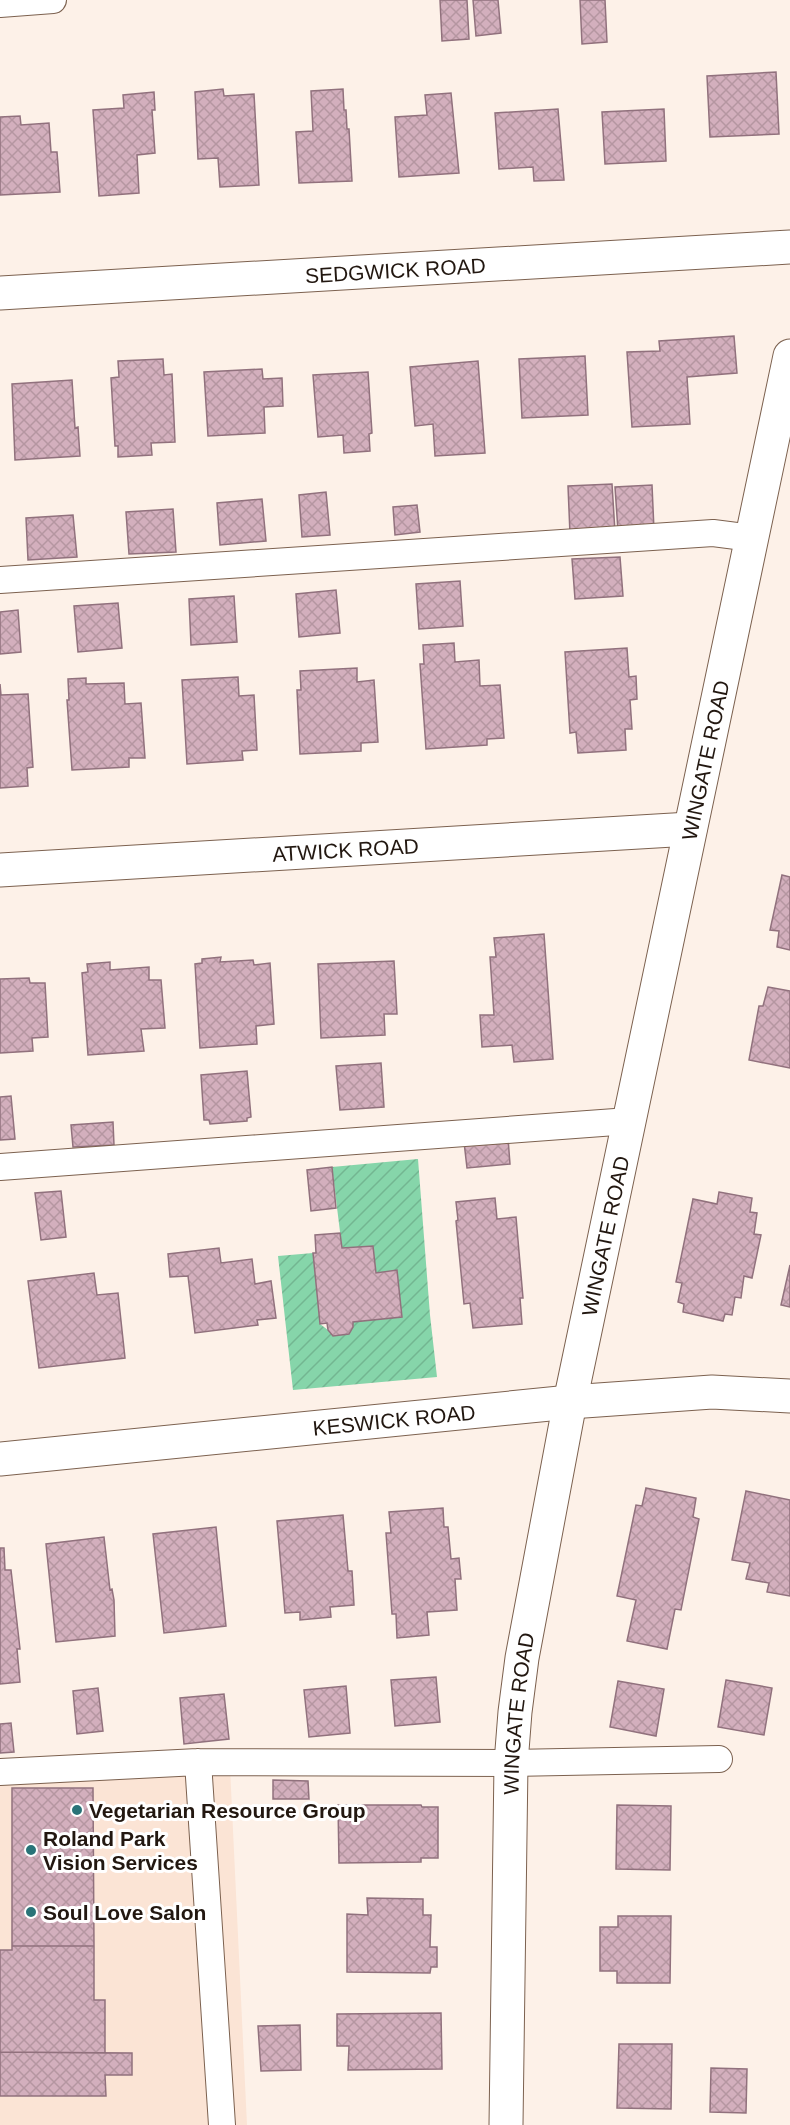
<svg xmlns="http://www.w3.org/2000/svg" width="790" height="2125" font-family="Arial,sans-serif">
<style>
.built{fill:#fbe4d5}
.garden{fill:url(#garden-furrows)}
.building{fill:url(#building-cross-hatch);stroke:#91717d;stroke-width:1.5}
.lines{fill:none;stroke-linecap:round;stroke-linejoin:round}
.lane-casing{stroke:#7c614f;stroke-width:28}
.street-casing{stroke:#7c614f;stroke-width:35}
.lane{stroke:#fff;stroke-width:26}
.street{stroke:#fff;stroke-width:33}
.poi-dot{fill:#297378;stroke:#fff;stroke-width:2}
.labels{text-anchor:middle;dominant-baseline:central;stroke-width:6;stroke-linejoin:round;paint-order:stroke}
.street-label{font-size:21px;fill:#221710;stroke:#fff}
.poi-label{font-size:21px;font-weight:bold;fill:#221710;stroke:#fff;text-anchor:start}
</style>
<defs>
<pattern id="garden-furrows" width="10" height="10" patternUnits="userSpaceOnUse" patternTransform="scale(1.5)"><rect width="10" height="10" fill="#86d5aa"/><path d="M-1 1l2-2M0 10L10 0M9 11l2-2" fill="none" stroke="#73b691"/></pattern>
<pattern id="building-cross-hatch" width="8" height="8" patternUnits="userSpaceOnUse" patternTransform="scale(1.5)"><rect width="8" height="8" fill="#d3afbd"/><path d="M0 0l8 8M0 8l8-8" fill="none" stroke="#b596a1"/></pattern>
</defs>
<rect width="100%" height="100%" fill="#fdf1e8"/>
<!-- built -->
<path class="built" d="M 230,1767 L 247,2125 L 0,2125 L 0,1775 Z"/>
<!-- garden -->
<path class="garden" d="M 418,1159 L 430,1315 L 437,1377 L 293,1390 L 278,1256 L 313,1253 L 320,1324 L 328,1330 L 353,1322 L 402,1317 L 397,1270 L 376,1273 L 373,1246 L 342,1248 L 332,1167 Z"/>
<!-- building -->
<path class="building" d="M 440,0 L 467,0 L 469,39 L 442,41 Z
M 473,0 L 498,0 L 501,33 L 476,36 Z
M 580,0 L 605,0 L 607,42 L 582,44 Z
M 776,72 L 779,134 L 710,137 L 707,76 Z
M 223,89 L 224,96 L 254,94 L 259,185 L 220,187 L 218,158 L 198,159 L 195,92 Z
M 343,89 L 344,110 L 346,110 L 347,129 L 349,129 L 352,181 L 299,183 L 296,132 L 313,131 L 311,91 Z
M 154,92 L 155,110 L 152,110 L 155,153 L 137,155 L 139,193 L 99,196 L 93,110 L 124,108 L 123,95 Z
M 451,93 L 459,173 L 399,177 L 395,117 L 427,115 L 425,95 Z
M 558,109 L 564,180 L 534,181 L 533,167 L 499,169 L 495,113 Z
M 664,109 L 666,161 L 605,164 L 602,112 Z
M 20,116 L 21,125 L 49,123 L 51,152 L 57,152 L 60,192 L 0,195 L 0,117 Z
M 734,336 L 737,373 L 687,377 L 690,424 L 632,427 L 627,352 L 660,351 L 659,341 Z
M 585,356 L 588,415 L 522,418 L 519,359 Z
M 163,359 L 164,375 L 172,374 L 175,442 L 151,443 L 152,455 L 118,457 L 118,446 L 115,446 L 111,378 L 119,377 L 118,361 Z
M 478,361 L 485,453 L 435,456 L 433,424 L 415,426 L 410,367 Z
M 262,369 L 263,379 L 282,378 L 283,406 L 264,407 L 265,433 L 208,436 L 204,372 Z
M 368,372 L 372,433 L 369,434 L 370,451 L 344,453 L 343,435 L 318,437 L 313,375 Z
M 72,380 L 75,428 L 78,427 L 80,456 L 15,460 L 12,384 Z
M 612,484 L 615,532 L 570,534 L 568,486 Z
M 652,485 L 654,530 L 618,531 L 615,487 Z
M 326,492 L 330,535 L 302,537 L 299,495 Z
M 262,499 L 266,541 L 220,545 L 217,503 Z
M 417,505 L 420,532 L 395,535 L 393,507 Z
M 173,509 L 176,552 L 129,554 L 126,512 Z
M 73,515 L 77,557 L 28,560 L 26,518 Z
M 620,557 L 623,596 L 575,599 L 572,559 Z
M 460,581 L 463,626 L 419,629 L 416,584 Z
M 336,590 L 340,633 L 299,637 L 296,594 Z
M 234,596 L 237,642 L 191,645 L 189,599 Z
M 118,603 L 122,648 L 78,652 L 74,606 Z
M 18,610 L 21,652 L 0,654 L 0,612 Z
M 454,643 L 455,662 L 479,660 L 480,686 L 500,685 L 504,738 L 487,739 L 487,745 L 426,749 L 420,664 L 424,664 L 423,645 Z
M 627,648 L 629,677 L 636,676 L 637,699 L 630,700 L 632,729 L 625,729 L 626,750 L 578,753 L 576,732 L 570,733 L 565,652 Z
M 357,668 L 357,682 L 374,680 L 378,742 L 361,743 L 361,751 L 300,754 L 297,690 L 301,690 L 300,671 Z
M 238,677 L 239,696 L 254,695 L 257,750 L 242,751 L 243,760 L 187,764 L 182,680 Z
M 86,678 L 86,684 L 124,683 L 125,704 L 141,703 L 145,758 L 129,758 L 129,767 L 72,770 L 67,700 L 69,700 L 68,679 Z
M 0,684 L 1,695 L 28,694 L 33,767 L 27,768 L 28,786 L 0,788 Z
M 782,875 L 790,877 L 790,950 L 777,947 L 779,931 L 770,930 Z
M 544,934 L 553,1059 L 514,1062 L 512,1045 L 482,1047 L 480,1015 L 494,1015 L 490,957 L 496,957 L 494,938 Z
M 221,957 L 220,962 L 253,960 L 254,965 L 270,963 L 274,1024 L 256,1026 L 257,1044 L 200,1048 L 195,964 L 202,963 L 202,959 Z
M 394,961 L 397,1014 L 384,1014 L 385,1035 L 321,1038 L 318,964 Z
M 110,962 L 110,970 L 149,967 L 149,980 L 161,980 L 165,1028 L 141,1029 L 144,1051 L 88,1055 L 82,973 L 88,972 L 87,964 Z
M 29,978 L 30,983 L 45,983 L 48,1037 L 32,1038 L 33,1051 L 0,1053 L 0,979 Z
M 768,987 L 790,991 L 790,1068 L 749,1060 L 759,1006 L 763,1006 Z
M 381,1063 L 384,1107 L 340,1110 L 336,1066 Z
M 247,1071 L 251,1117 L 247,1118 L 247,1121 L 210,1124 L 209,1120 L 204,1120 L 201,1075 Z
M 11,1096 L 15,1139 L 0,1140 L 0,1097 Z
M 113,1122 L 114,1145 L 73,1147 L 71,1125 Z
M 508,1138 L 510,1164 L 467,1168 L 464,1142 Z
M 332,1167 L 336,1208 L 311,1211 L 307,1170 Z
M 61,1191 L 66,1237 L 41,1240 L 35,1193 Z
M 719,1192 L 752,1198 L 750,1212 L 757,1213 L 754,1234 L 761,1235 L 752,1278 L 744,1276 L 741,1298 L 735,1297 L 732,1315 L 725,1314 L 723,1321 L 683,1312 L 684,1304 L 678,1302 L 682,1283 L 676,1282 L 693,1199 L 717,1204 Z
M 495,1198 L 497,1219 L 516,1217 L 523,1298 L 520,1298 L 522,1324 L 473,1328 L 470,1303 L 464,1304 L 456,1221 L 458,1220 L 456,1202 Z
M 340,1233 L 342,1248 L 373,1246 L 376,1273 L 397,1270 L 402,1317 L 353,1322 L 353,1327 L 349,1334 L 333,1336 L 328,1330 L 327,1323 L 320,1324 L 313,1253 L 316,1253 L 315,1235 Z
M 219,1248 L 221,1263 L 252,1259 L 255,1284 L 271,1281 L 276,1318 L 257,1320 L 258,1325 L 195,1333 L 188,1276 L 170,1277 L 168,1254 Z
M 790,1265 L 790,1307 L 781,1305 Z
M 94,1273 L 97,1295 L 118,1293 L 125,1358 L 39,1368 L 28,1281 Z
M 646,1488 L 696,1498 L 693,1517 L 699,1519 L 681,1610 L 675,1609 L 667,1649 L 627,1641 L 636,1600 L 617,1596 L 636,1505 L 642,1506 Z
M 746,1491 L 790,1500 L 790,1596 L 767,1592 L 769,1583 L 746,1579 L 750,1563 L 732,1560 Z
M 443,1508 L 444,1527 L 448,1527 L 451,1559 L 459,1558 L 461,1579 L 455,1579 L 457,1610 L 427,1612 L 429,1635 L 397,1638 L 396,1614 L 392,1614 L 386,1533 L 391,1533 L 389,1512 Z
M 343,1515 L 348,1571 L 352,1571 L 354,1605 L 330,1607 L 331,1617 L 300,1620 L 300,1612 L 285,1613 L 277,1521 Z
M 216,1527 L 226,1626 L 164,1633 L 153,1534 Z
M 104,1537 L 110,1590 L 112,1589 L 114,1600 L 115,1636 L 56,1642 L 46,1544 Z
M 0,1548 L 4,1548 L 5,1570 L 11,1570 L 20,1649 L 17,1649 L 20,1682 L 0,1684 Z
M 436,1677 L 440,1722 L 395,1726 L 391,1680 Z
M 726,1680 L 772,1688 L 764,1735 L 718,1727 Z
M 618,1681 L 664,1689 L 656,1736 L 610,1727 Z
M 346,1686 L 350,1733 L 309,1737 L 304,1690 Z
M 98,1688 L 103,1731 L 77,1734 L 73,1691 Z
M 224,1694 L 229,1739 L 184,1744 L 180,1698 Z
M 11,1723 L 14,1752 L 0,1753 L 0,1724 Z
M 273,1780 L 308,1781 L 309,1799 L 273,1799 Z
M 12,1788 L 93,1788 L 94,1946 L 12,1946 Z
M 338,1805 L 421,1805 L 422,1807 L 438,1807 L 438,1858 L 421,1858 L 421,1862 L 339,1863 Z
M 617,1805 L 671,1806 L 670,1870 L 616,1869 Z
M 367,1898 L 423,1899 L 423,1915 L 431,1915 L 430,1947 L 437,1947 L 437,1967 L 431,1967 L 430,1973 L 347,1972 L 347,1914 L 368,1915 Z
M 618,1916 L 671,1916 L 670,1983 L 617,1983 L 617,1971 L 600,1971 L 600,1927 L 618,1927 Z
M 12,1946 L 94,1946 L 94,2000 L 105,2000 L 105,2053 L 0,2052 L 0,1950 L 12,1950 Z
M 441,2013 L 442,2069 L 348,2070 L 349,2046 L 337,2046 L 337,2014 Z
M 300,2025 L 301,2070 L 261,2071 L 258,2026 Z
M 619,2044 L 672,2044 L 671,2109 L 617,2108 Z
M 0,2052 L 132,2053 L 132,2075 L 105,2075 L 106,2096 L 0,2096 Z
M 711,2068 L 747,2069 L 746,2113 L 710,2112 Z"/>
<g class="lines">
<!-- lane casing -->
<g class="lane-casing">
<path id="lane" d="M 0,4 L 53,0
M 0,580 L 713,533 L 752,538
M 0,1167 L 629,1121
M 198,1762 L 222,2125
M 0,1772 L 198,1762 L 511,1763 L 719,1759"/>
</g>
<!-- street casing -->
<g class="street-casing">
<g id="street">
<path id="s1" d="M 0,293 L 790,247"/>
<path id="s2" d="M 0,870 L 690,829"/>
<path id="s3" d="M 0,1459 L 570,1402 L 712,1392 L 790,1396"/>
<path id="s4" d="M 506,2125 L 511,1763 L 515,1712 L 522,1658 L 570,1402 L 790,356"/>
</g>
</g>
<!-- lane -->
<use href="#lane" class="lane"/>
<!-- street -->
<use href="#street" class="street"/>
</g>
<!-- markers -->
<g class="poi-dot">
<circle cx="77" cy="1810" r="6"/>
<circle cx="31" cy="1850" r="6"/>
<circle cx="31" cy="1912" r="6"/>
</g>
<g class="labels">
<!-- street labels -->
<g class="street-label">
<text stroke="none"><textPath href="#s1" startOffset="396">SEDGWICK ROAD</textPath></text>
<text stroke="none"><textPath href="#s4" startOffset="1384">WINGATE ROAD</textPath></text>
<text stroke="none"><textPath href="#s2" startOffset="346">ATWICK ROAD</textPath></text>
<text stroke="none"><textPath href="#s4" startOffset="898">WINGATE ROAD</textPath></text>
<text stroke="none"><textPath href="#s3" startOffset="396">KESWICK ROAD</textPath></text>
<text stroke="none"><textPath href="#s4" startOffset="412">WINGATE ROAD</textPath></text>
</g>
<!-- poi labels -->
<g class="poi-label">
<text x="89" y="1810">Vegetarian Resource Group</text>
<text x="43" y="1838">Roland Park<tspan x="43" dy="24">Vision Services</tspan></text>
<text x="43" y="1912">Soul Love Salon</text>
</g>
</g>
</svg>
